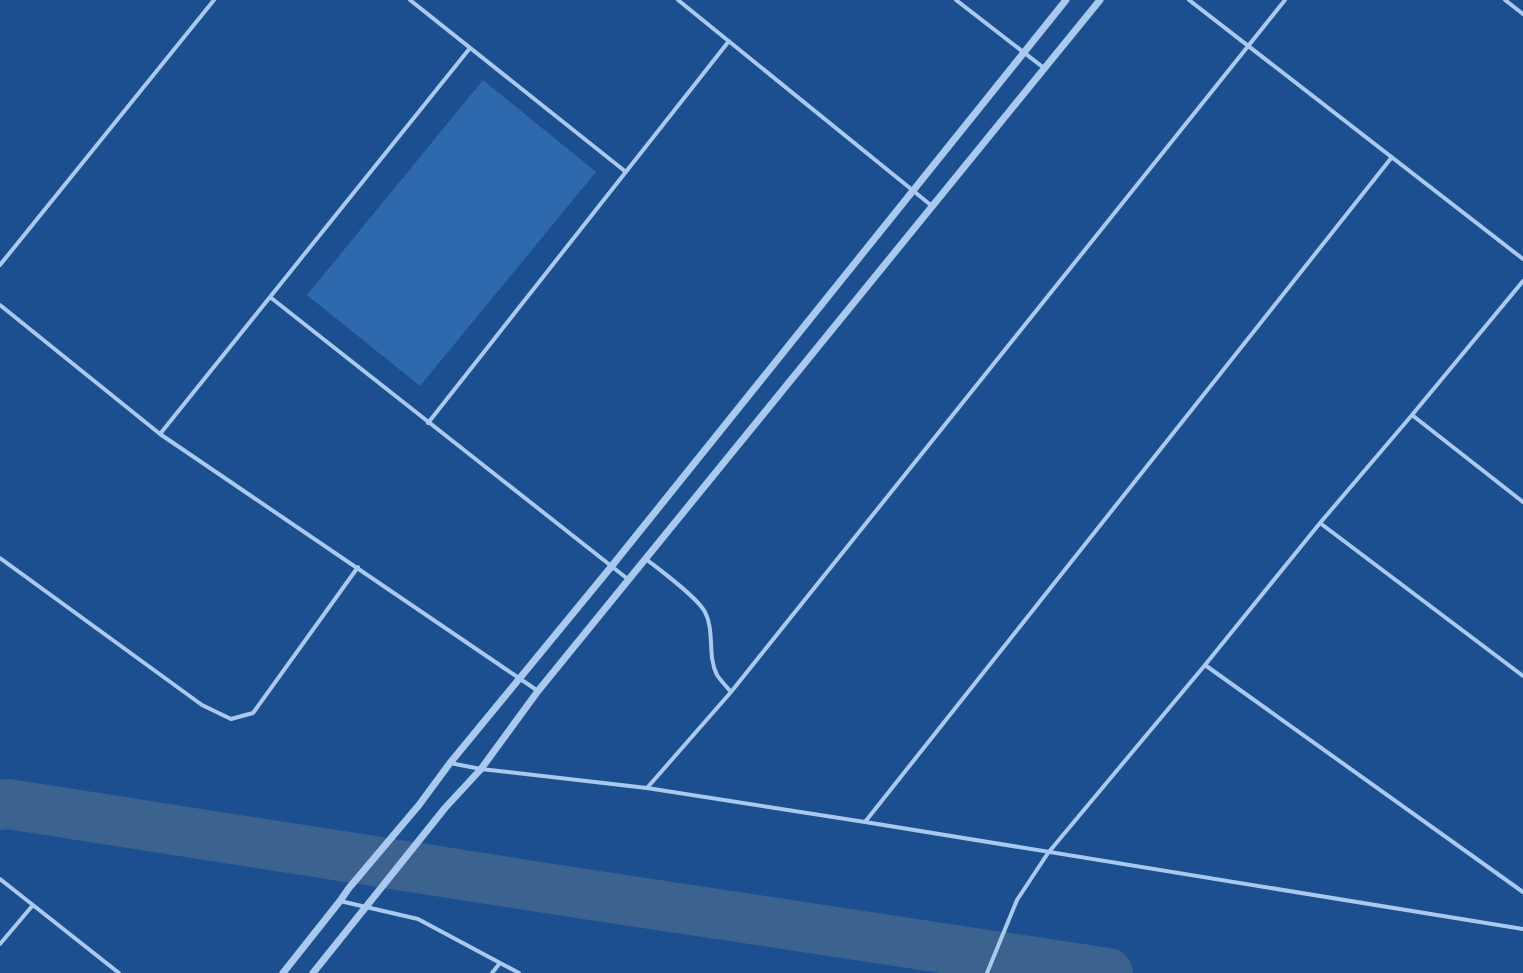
<svg xmlns="http://www.w3.org/2000/svg" width="1523" height="973" font-family="'Alegreya Sans',sans-serif">
<style>
.green{fill:#2e69ad}
.lines{fill:none;stroke-linecap:round;stroke-linejoin:round}
.river{stroke:#3c6290;stroke-width:50}
.minor{stroke:#a9c9ee;stroke-width:4}
.tertiary{stroke:#a9c9ee;stroke-width:7}
</style>
<rect width="100%" height="100%" fill="#1b4f8f"/>
<!-- green -->
<path class="green" d="M 483,80 L 596,172 L 420,386 L 307,295 Z"/>
<g class="lines">
<!-- river -->
<path class="river" d="M 0,805 L 8,804 L 578,893 L 1108,973"/>
<!-- minor -->
<path class="minor" d="M 410,0 L 626,172
M 678,0 L 932,206
M 956,0 L 1044,68
M 1189,0 L 1523,259
M 1505,0 L 1523,14
M 0,265 L 214,0
M 270,297 L 629,580
M 0,305 L 160,434 L 538,691
M 1412,415 L 1523,502
M 428,423 L 729,41
M 160,434 L 470,48
M 1320,523 L 1523,676
M 0,558 L 202,705 L 231,719 L 253,713 L 358,567
M 646,559 C 661,571 697,597 705,612 C 715,631 707,656 717,675 C 721,681 726,686 731,692
M 1205,665 L 1523,892
M 450,763 L 481,769 L 647,788 L 865,822 L 1523,929
M 647,788 L 731,692 L 1285,0
M 865,822 L 1392,157
M 0,879 L 119,973
M 340,901 L 418,919 L 519,973
M 0,944 L 33,905
M 492,973 L 500,963
M 987,973 L 1017,900 L 1048,853 L 1205,665 L 1320,523 L 1412,415 L 1523,281"/>
<!-- tertiary -->
<path class="tertiary" d="M 283,973 L 340,901 L 349,888 L 419,805 L 450,763 L 611,567 L 1066,0
M 313,973 L 445,808 L 481,769 L 538,691 L 1100,0"/>
</g>
</svg>
